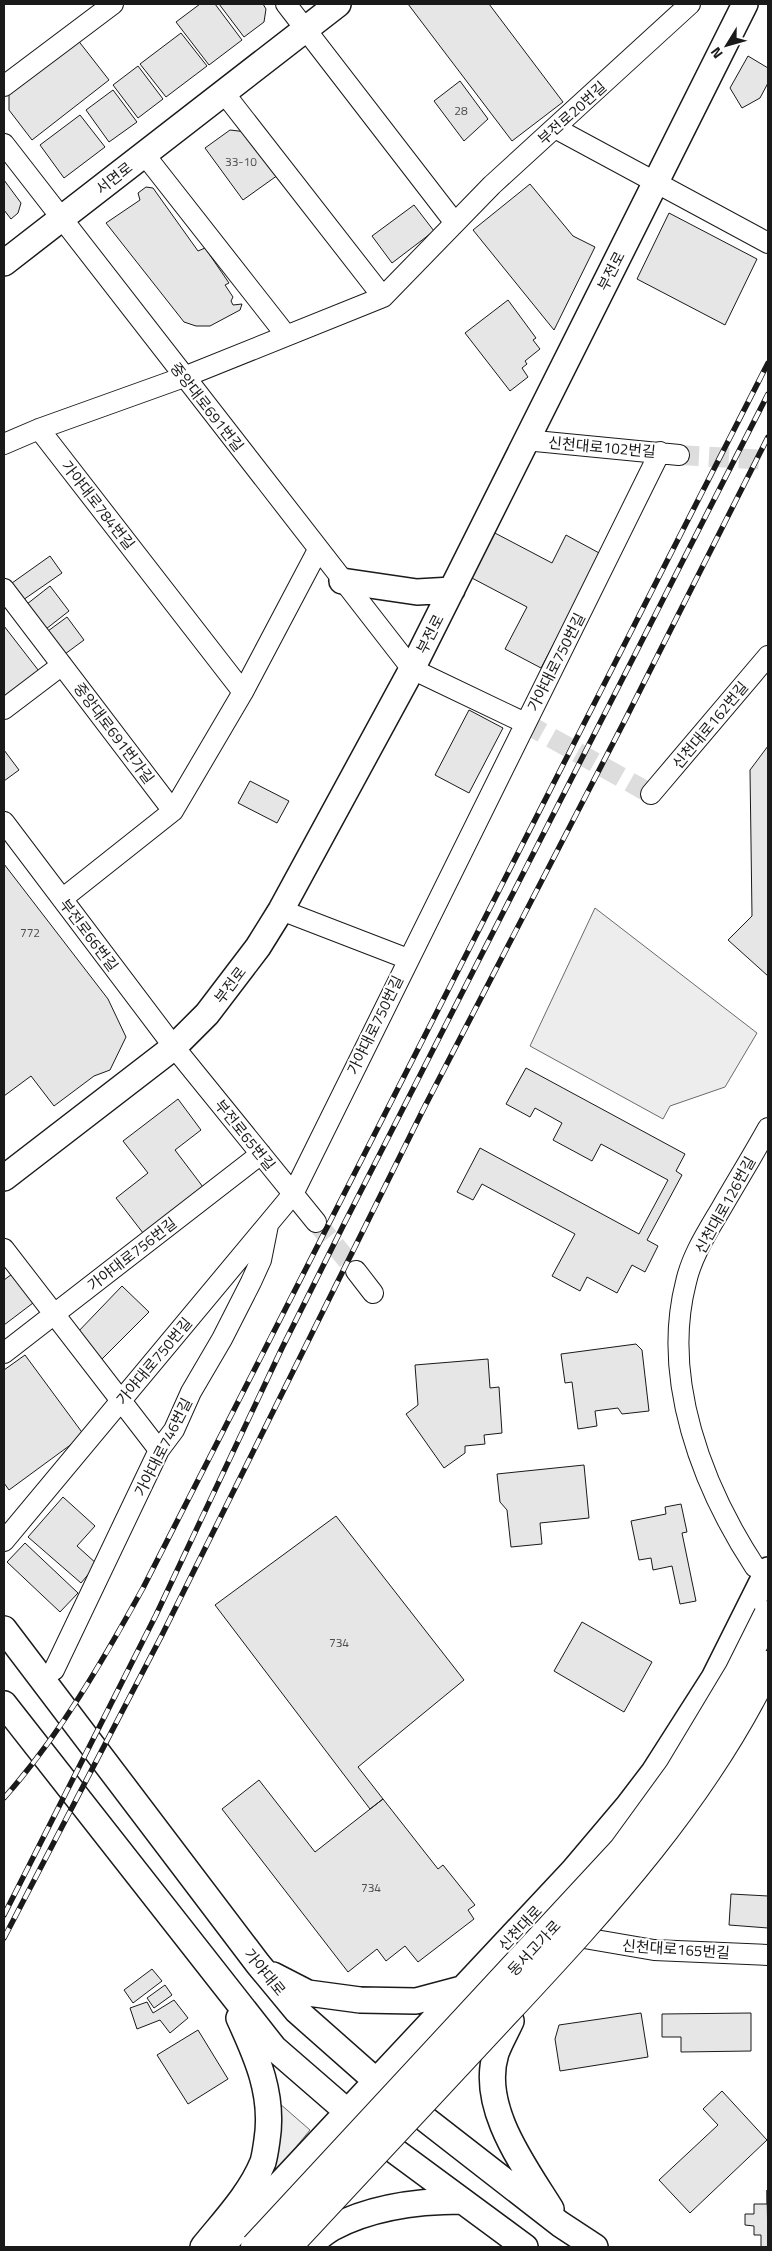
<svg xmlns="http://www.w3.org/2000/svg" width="772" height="2251" font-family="'Titillium Web','Noto Sans KR',sans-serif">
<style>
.green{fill:#ededed;stroke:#6a6a6a}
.building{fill:#e6e6e6;stroke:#1a1a1a}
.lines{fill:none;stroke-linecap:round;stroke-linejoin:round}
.minor-tunnel{stroke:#ddd;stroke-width:20;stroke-dasharray:20 10;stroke-linecap:butt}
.minor-casing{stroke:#1a1a1a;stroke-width:22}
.major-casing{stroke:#1a1a1a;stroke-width:28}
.minor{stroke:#fff;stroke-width:20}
.major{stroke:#fff;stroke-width:25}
.rail-casing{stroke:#1a1a1a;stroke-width:5.5}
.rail{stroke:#fff;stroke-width:4;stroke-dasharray:11;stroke-linecap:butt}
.highway-bridge-casing{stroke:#1a1a1a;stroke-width:30;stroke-linecap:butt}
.highway-bridge{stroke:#fff;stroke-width:28}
.labels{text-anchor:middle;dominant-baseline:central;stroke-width:4;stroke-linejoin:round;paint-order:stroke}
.number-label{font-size:12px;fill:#4d4d4d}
.street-label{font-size:15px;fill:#1a1a1a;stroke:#fff}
</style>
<rect width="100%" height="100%" fill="#fff"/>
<!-- green -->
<path class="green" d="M 595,908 L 757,1033 L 725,1087 L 670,1106 L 663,1119 L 530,1046 Z
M 279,2103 L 310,2130 L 273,2175 L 267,2173 C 282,2146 281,2133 279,2103 Z"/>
<!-- building -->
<path class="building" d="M 200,4 L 215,4 L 242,40 L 209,65 L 176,22 Z
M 219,4 L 263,4 L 266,9 L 264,22 L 244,37 Z
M 408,4 L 489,4 L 563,102 L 512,141 Z
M 181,33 L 207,66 L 166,97 L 140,64 Z
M 77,39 L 109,80 L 32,140 L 9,110 L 9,91 Z
M 748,56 L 768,68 L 768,83 L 760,98 L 742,108 L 730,88 Z
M 138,66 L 163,99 L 138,118 L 113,85 Z
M 460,81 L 488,119 L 464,141 L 434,101 Z
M 113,90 L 137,122 L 109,142 L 86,110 Z
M 80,115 L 105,147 L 64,178 L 40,145 Z
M 230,130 L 247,132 L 278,175 L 243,200 L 205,148 Z
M 4,180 L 21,203 L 18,213 L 11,219 L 4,210 Z
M 530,184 L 573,236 L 595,247 L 554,330 L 473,230 Z
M 146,187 L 153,188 L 198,251 L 205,248 L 229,283 L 225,285 L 233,297 L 231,301 L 233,305 L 242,304 L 240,310 L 210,326 L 196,326 L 184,322 L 106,223 L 140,200 L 138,193 Z
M 414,205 L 434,231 L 392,263 L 372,236 Z
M 669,213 L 757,259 L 725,325 L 637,279 Z
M 508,300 L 536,338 L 533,340 L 540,349 L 525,361 L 527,364 L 522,368 L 528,377 L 510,391 L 465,333 Z
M 493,532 L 552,563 L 566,535 L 601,554 L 541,668 L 505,649 L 527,607 L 470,577 Z
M 50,556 L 62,573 L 23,600 L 12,583 Z
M 50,586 L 69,611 L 46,629 L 27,604 Z
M 67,617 L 84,640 L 65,654 L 48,631 Z
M 4,626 L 42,675 L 4,697 Z
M 469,710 L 503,728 L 469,793 L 435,775 Z
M 768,746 L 768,976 L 728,940 L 752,916 L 750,770 Z
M 4,750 L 19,770 L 4,781 Z
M 250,781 L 289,801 L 277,823 L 238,803 Z
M 4,864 L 108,999 L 126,1037 L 110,1070 L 94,1076 L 54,1106 L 31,1076 L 4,1096 Z
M 526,1068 L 685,1154 L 676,1171 L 682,1175 L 647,1240 L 658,1246 L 645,1272 L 632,1265 L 617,1293 L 587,1277 L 580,1291 L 552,1276 L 575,1234 L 482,1184 L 473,1200 L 457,1192 L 480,1148 L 639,1234 L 668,1180 L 601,1144 L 592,1161 L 553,1140 L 562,1123 L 535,1108 L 530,1117 L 506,1104 Z
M 178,1099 L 201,1130 L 175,1150 L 203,1187 L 143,1233 L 116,1198 L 148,1173 L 123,1141 Z
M 12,1274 L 33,1303 L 4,1325 L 4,1280 Z
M 122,1286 L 149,1312 L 101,1360 L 75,1335 Z
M 636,1344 L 642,1350 L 649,1411 L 622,1414 L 618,1408 L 595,1411 L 597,1426 L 578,1429 L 572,1382 L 565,1383 L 561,1354 Z
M 25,1355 L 84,1435 L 9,1490 L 4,1483 L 4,1370 Z
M 488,1359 L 490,1388 L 499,1387 L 502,1433 L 484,1435 L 485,1444 L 465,1446 L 465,1453 L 444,1468 L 406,1414 L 418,1405 L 415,1365 Z
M 584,1465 L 589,1518 L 540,1523 L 542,1544 L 511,1547 L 507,1510 L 500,1502 L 497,1474 Z
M 63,1497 L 95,1526 L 77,1546 L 97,1564 L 81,1583 L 28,1537 Z
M 681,1504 L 687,1532 L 682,1533 L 696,1601 L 680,1604 L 672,1566 L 653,1570 L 651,1558 L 639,1560 L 631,1521 L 666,1514 L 665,1507 Z
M 336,1516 L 464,1680 L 358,1767 L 383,1799 L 370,1809 L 215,1605 Z
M 25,1543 L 78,1593 L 60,1612 L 7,1562 Z
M 582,1622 L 652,1662 L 624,1712 L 554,1671 Z
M 259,1780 L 315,1852 L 383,1799 L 438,1869 L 443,1865 L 475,1905 L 468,1910 L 474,1919 L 418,1962 L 405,1946 L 386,1961 L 377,1949 L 348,1972 L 222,1809 Z
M 731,1894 L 768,1896 L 768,1928 L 729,1925 Z
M 152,1969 L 162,1981 L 133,2003 L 124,1990 Z
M 165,1985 L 172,1995 L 154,2008 L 147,1998 Z
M 174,2000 L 188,2018 L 170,2033 L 160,2020 L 137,2029 L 130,2008 L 147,2002 L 153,2013 Z
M 641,2013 L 648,2057 L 560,2071 L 555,2039 L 559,2025 Z
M 751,2013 L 751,2051 L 681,2052 L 681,2037 L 662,2037 L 662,2014 Z
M 198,2030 L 228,2079 L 188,2104 L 157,2055 Z
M 722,2091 L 767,2140 L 690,2213 L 659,2180 L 718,2125 L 703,2109 Z
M 767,2190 L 768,2247 L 761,2247 L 761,2235 L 754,2235 L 754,2226 L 745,2225 L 745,2214 L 754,2214 L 754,2204 L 767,2204 Z"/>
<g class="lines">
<!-- minor-tunnel -->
<path class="minor-tunnel" d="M 679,455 L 768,460
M 525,723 L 651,794
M 316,1222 L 356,1271"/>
<!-- minor casing -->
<g class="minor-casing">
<path id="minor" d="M 286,4 L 455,223
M 4,86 L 113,4
M 224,93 L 383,297
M 555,128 L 768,243
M 4,144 L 412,669 L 525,723
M 144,154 L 286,335
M 39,429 L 243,692
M 525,440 L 679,455
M 4,444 L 39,429 L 184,377 L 383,297 L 492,185 L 690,4
M 4,589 L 173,811
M 4,709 L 62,665
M 651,794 L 768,656
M 4,822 L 174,1047 L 316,1222
M 62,899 L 173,811 L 243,692 L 318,550
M 281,910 L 408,959
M 4,1249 L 159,1450
M 356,1271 L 373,1293
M 4,1353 L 261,1154
M 4,1541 L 293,1194 L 660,452
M 755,1567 C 702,1486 661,1379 686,1282 C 692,1255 708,1231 722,1207 C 737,1181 753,1155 768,1128
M 54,1670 L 159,1450 L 174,1430 L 191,1392 L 222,1339 L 251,1282 L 261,1260 L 268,1225
M 584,1938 L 654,1950 L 768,1955"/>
</g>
<!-- major casing -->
<g class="major-casing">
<path id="major" d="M 4,263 L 338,4
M 342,581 L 417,592 L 452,590
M 4,1178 L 174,1047 L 207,1014 L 258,947 L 281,910 L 412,669 L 745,4
M 4,1629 L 258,1964 L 297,2011 L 375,2080 L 560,2224 L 595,2247
M 4,1704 L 274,2048 L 380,2140 L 525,2247
M 273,1975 L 308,1993 L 360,2000 L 416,2001 L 461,1989
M 511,2021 C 506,2032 500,2042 496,2053 C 479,2107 525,2167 551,2209
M 203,2247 C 224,2221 250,2194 263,2162 C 265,2155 266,2147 267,2140 C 274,2095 257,2057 239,2018
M 221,2247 L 573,1871 L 628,1806 L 654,1772 L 714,1678 L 768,1570
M 307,2247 C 315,2241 323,2233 332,2228 C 371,2207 418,2201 462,2201"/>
</g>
<!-- minor -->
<use href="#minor" class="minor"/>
<!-- major -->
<use href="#major" class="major"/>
<!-- rail casing -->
<g class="rail-casing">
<path id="rail" d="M 4,1798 C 60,1735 102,1662 143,1588 L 768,363
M 4,1915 L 156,1615 L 282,1348 L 344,1224 L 768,394
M 4,1938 L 162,1635 L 424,1108 L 624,722 L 768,437"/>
</g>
<!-- rail -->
<use href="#rail" class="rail"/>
<!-- highway-bridge casing -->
<g class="highway-bridge-casing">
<path id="highway-bridge" d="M 255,2247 L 623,1850 L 679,1773 L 739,1673 L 768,1615
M 287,2247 C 360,2169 433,2091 505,2013 C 605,1906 705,1797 768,1665"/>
</g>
<!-- highway-bridge -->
<use href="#highway-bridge" class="highway-bridge"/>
</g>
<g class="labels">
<!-- number labels -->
<g class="number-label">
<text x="461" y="110">28</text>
<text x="241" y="161">33-10</text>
<text x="30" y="932">772</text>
<text x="339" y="1642">734</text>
<text x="371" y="1887">734</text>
</g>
<!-- street labels -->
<g class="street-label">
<text transform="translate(572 113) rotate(-42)">부전로20번길</text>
<text transform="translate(114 178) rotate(-38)">서면로</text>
<text transform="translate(611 271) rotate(-63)">부전로</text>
<text transform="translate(207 407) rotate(52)">중앙대로691번길</text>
<text transform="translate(602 447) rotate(5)">신천대로102번길</text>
<text transform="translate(98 505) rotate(52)">가야대로784번길</text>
<text transform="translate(430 634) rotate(-63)">부전로</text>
<text transform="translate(556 662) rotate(-63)">가야대로750번길</text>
<text transform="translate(710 725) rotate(-50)">신천대로162번길</text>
<text transform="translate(114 733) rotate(53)">중앙대로691번가길</text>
<text transform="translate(89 935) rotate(53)">부전로66번길</text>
<text transform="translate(230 985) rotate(-53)">부전로</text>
<text transform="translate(375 1025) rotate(-64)">가야대로750번길</text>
<text transform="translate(245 1135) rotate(51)">부전로65번길</text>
<text transform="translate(725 1205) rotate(-61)">신천대로126번길</text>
<text transform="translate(132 1254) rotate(-38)">가야대로756번길</text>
<text transform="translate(154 1361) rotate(-50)">가야대로750번길</text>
<text transform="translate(163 1447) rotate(-63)">가야대로746번길</text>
<text transform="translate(520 1928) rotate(-47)">신천대로</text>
<text transform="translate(534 1948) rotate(-47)">동서고가로</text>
<text transform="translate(676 1949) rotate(4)">신천대로165번길</text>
<text transform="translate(265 1972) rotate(51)">가야대로</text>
</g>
</g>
<!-- border -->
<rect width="772" height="2251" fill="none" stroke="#1a1a1a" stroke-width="10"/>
<!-- north arrow -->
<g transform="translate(727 45) rotate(233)" stroke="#ffffff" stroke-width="4" paint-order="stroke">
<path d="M0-4L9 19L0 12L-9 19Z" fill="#1a1a1a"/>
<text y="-8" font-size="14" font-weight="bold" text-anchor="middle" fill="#1a1a1a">N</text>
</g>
</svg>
